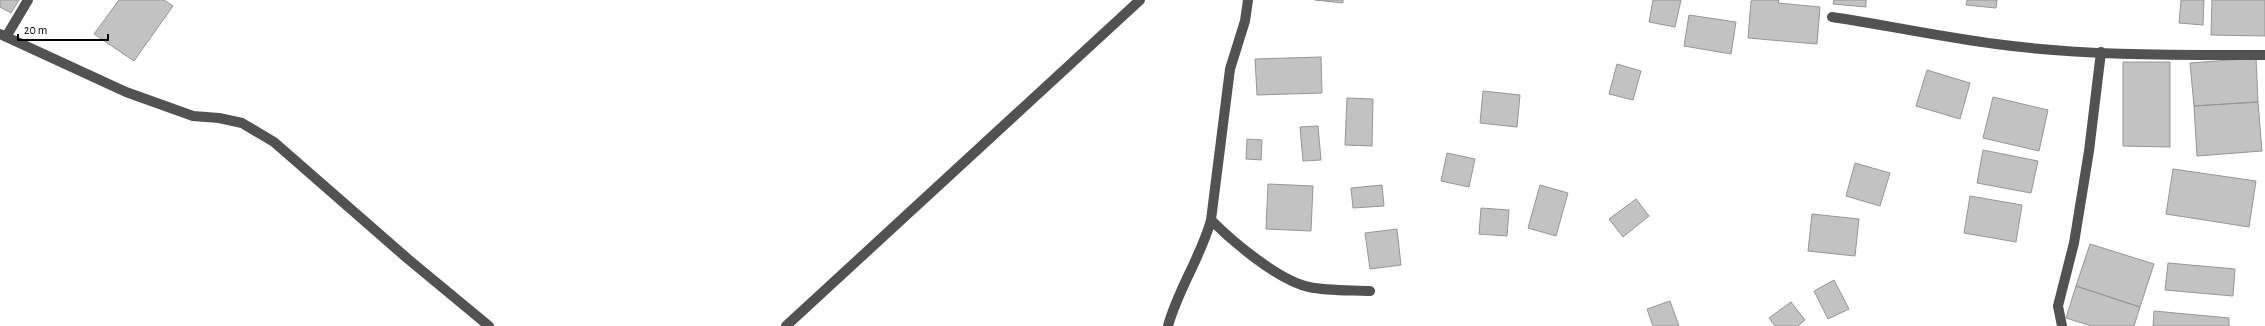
<svg xmlns="http://www.w3.org/2000/svg" width="2265" height="326" font-family="'Alegreya Sans',sans-serif">
<style>
.building{fill:#c2c2c2;stroke:#969696}
.lines{fill:none;stroke-linecap:round;stroke-linejoin:round}
.minor{stroke:#525252;stroke-width:10}
</style>
<rect width="100%" height="100%" fill="#fff"/>
<!-- building -->
<path class="building" d="M 0,0 L 19,0 L 11,13 L 0,7 Z
M 119,0 L 164,0 L 173,6 L 134,61 L 94,34 Z
M 1315,0 L 1343,0 L 1343,3 Z
M 1653,0 L 1681,0 L 1675,27 L 1649,22 Z
M 1753,0 L 1779,0 L 1778,3 L 1820,7 L 1817,44 L 1748,38 L 1751,1 Z
M 1834,0 L 1866,0 L 1866,7 L 1833,4 Z
M 1967,0 L 1997,0 L 1996,8 L 1966,5 Z
M 2181,0 L 2204,0 L 2203,25 L 2179,23 Z
M 2212,0 L 2265,0 L 2265,36 L 2211,35 Z
M 1689,15 L 1736,22 L 1731,54 L 1684,46 Z
M 1321,57 L 1322,93 L 1257,95 L 1255,59 Z
M 2256,58 L 2258,102 L 2194,106 L 2190,63 Z
M 2123,62 L 2170,62 L 2170,147 L 2123,146 Z
M 1617,64 L 1641,71 L 1633,100 L 1609,94 Z
M 1927,70 L 1970,83 L 1960,119 L 1916,106 Z
M 1483,91 L 1520,95 L 1517,127 L 1480,123 Z
M 1993,97 L 2048,110 L 2039,151 L 1983,138 Z
M 1347,98 L 1373,99 L 1372,146 L 1345,145 Z
M 2258,102 L 2262,151 L 2197,156 L 2194,106 Z
M 1318,126 L 1321,160 L 1303,161 L 1300,127 Z
M 1247,139 L 1262,140 L 1261,160 L 1246,159 Z
M 1983,150 L 2038,161 L 2031,193 L 1977,183 Z
M 1447,153 L 1475,159 L 1469,187 L 1441,181 Z
M 1855,163 L 1890,173 L 1880,206 L 1846,196 Z
M 2173,169 L 2256,181 L 2249,227 L 2166,214 Z
M 1268,184 L 1313,186 L 1311,231 L 1266,229 Z
M 1382,185 L 1384,206 L 1353,208 L 1351,188 Z
M 1540,185 L 1568,193 L 1556,236 L 1528,228 Z
M 1970,196 L 2022,205 L 2016,242 L 1964,233 Z
M 1636,199 L 1649,216 L 1623,237 L 1609,219 Z
M 1481,208 L 1509,210 L 1507,236 L 1479,234 Z
M 1812,214 L 1859,219 L 1855,256 L 1808,251 Z
M 1397,229 L 1401,265 L 1370,269 L 1365,233 Z
M 2090,244 L 2154,264 L 2140,307 L 2076,286 Z
M 2168,263 L 2235,269 L 2233,296 L 2165,290 Z
M 1834,280 L 1849,309 L 1828,319 L 1814,291 Z
M 2076,286 L 2140,307 L 2134,326 L 2091,326 L 2066,318 Z
M 1670,301 L 1679,326 L 1653,326 L 1647,309 Z
M 1791,302 L 1805,320 L 1798,326 L 1775,326 L 1769,318 Z
M 2154,311 L 2229,318 L 2229,326 L 2153,326 Z"/>
<g class="lines">
<!-- minor -->
<path class="minor" d="M 1248,0 L 1245,21 L 1230,69 L 1211,220 C 1233,242 1278,280 1309,287 C 1328,291 1350,290 1370,291
M 1832,17 C 1886,25 1941,37 1996,44 C 2085,56 2176,55 2265,55
M 0,34 L 126,92 L 193,116 L 219,118 L 242,123 L 274,142 L 408,259 L 489,326
M 6,37 L 28,0
M 786,326 L 1140,0
M 1168,326 C 1178,289 1201,257 1211,220
M 2062,326 L 2058,306 L 2074,243 L 2089,151 L 2101,52"/>
</g>
<!-- scale -->
<path d="M18 34v6h90v-6" fill="none" stroke="#000000" stroke-width="2"/>
<text x="24" y="34" font-size="12" fill="#000000" stroke="#ffffff" stroke-width="3" paint-order="stroke">20 m</text>
</svg>
